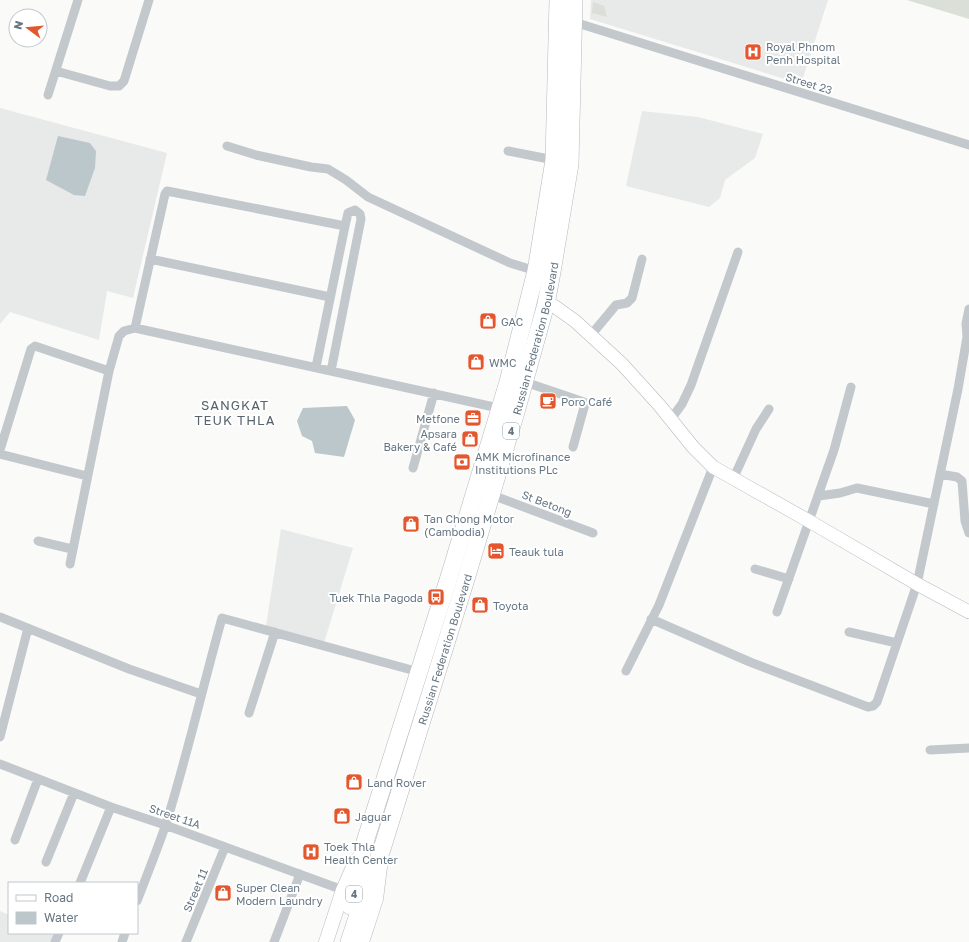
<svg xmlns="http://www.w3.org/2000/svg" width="969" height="942" font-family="'Golos Text',sans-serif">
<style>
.built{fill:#e8e9e9}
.green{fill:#dadfd7}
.water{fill:#bbc7cb}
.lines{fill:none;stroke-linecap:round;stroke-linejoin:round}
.secondary-casing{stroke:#b3babf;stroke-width:14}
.primary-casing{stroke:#b5babe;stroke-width:15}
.highway-casing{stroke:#b4b9bd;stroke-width:18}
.street{stroke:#c3c8cc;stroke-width:9}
.secondary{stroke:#fff;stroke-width:13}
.primary{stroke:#fff;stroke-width:14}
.highway{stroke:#fff;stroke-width:17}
.labels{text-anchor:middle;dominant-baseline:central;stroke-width:4;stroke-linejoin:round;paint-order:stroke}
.shield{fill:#fff;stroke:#939fa8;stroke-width:1}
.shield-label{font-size:10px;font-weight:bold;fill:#657683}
.poi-label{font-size:11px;fill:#657683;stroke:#fff;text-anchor:start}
.street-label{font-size:11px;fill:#657683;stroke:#fff}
.quarter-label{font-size:13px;letter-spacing:1px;fill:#57646e;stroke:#fff}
</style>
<rect width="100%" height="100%" fill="#fafaf8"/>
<!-- built -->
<path class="built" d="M 591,0 L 828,0 L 801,84 L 590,19 Z
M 0,108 L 167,153 L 133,298 L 107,291 L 99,340 L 10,312 L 0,324 Z
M 642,111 L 698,117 L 763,134 L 755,158 L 725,180 L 720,198 L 709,207 L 626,186 Z
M 281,529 L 353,548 L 324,643 L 266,626 Z
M 0,911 L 9,915 L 9,933 L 50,933 L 56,936 L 54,942 L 0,942 Z"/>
<!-- green -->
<path class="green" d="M 907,0 L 969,0 L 969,19 Z
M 593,2 L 604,6 L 607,17 L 592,13 Z"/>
<!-- water -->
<path class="water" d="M 58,136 L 90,143 L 96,151 L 95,168 L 85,196 L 74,195 L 46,180 Z
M 347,406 L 355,420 L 344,457 L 315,453 L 312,441 L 302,436 L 297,421 L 303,408 Z"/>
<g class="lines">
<!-- secondary casing -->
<g class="secondary-casing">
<path id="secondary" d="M 546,304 L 554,306 L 575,321 L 622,364 L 660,406 L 693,447 L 713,467 L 809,521 L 917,584 L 969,612"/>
</g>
<!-- primary casing -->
<g class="primary-casing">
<path id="primary" d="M 326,942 L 343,890 L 354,865
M 362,942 L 376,899 L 380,867"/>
</g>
<!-- highway casing -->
<g class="highway-casing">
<g id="highway">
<path d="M 350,906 L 364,845 L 450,574 L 508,382 L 536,271 L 554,160 L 558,0"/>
<path id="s1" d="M 349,942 L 364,897 L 382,849 L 466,579 L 516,412 L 546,304 L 552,272 L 570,164 L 574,0"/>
</g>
</g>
<!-- street -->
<path class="street" d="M 574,22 L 969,145
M 56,71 L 110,86 L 119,86 L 124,81 L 149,0
M 48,95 L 78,0
M 227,146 L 256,155 L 311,167 L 328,169 L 346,180 L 368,197 L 510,263 L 536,271
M 508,151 L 554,160
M 150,259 L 330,297
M 135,328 L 165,194 L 167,191 L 345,226
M 591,335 L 616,305 L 627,303 L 632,298 L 642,259
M 316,367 L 345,226 L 348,213 L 355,210 L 360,214 L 361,219 L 331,371
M 525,382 L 584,402 L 585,404 L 573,447
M 671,419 L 682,404 L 691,385 L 738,252
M 0,450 L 31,349 L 35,346 L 109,371
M 0,454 L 87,476
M 413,468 L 434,393
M 940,474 L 957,477 L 962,481 L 965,521 L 969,533
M 734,477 L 756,429 L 769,409
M 492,495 L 593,533
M 819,496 L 840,493 L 857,488 L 934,504
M 38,541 L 72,549
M 70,564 L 109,371 L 119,336 L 124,331 L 135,328 L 503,409
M 755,569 L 789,579
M 777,612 L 834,450 L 851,387
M 0,617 L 129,669 L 201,694
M 651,619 L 750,662 L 868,707 L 873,706 L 877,702 L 917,584 L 958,389 L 967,337 L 966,324 L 969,309
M 849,632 L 897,643
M 626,671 L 659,605 L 713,467
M 249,713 L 275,632
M 0,737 L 28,628
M 930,750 L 969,748
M 0,764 L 111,807 L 165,825 L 343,890
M 15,840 L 38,779
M 46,862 L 74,793
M 80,883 L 111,807
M 137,901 C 147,875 157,850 166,824 C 187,756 203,686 222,618 L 419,672
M 55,942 L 59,933
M 122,942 L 125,933
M 186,942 L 225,847
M 274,942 L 300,874"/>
<!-- secondary -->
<use href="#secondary" class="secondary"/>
<!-- primary -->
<use href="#primary" class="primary"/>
<!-- highway -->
<use href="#highway" class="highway"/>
</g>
<!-- icons -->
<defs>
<g id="hospital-square" transform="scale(0.9)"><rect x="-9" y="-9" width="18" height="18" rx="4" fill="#e4572e" stroke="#fff"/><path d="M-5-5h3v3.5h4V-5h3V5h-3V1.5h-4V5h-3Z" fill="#fff"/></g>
<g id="shop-square" transform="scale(0.9)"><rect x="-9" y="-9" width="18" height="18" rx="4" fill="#e4572e" stroke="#fff"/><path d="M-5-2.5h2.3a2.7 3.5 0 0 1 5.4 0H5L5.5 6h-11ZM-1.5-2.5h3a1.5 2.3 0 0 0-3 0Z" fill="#fff"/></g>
<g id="cafe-square" transform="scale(0.9)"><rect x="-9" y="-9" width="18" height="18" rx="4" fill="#e4572e" stroke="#fff"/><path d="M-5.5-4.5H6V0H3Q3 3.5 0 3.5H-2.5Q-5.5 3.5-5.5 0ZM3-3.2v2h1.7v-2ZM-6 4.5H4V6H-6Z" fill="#fff"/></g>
<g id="office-square" transform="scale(0.9)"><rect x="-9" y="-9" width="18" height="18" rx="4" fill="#e4572e" stroke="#fff"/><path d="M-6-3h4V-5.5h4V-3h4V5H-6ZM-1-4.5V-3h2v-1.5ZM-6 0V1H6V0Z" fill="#fff"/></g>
<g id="bank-square" transform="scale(0.9)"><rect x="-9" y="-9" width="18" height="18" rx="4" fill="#e4572e" stroke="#fff"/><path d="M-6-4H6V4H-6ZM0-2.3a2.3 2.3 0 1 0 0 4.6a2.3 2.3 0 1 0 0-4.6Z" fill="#fff"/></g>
<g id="hotel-square" transform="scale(0.9)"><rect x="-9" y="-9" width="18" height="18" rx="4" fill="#e4572e" stroke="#fff"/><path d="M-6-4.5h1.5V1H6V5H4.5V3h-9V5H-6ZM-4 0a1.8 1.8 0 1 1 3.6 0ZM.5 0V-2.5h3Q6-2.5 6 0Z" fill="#fff"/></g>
<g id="bus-square" transform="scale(0.9)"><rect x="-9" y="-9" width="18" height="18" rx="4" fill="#e4572e" stroke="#fff"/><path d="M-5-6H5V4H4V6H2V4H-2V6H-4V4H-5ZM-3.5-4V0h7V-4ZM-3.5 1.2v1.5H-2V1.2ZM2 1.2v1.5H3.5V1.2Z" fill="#fff"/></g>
</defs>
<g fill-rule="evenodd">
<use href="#hospital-square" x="753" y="52"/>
<use href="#shop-square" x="488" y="321"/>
<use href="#shop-square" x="476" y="362"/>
<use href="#cafe-square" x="548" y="401"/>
<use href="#office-square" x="473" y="418"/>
<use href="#shop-square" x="470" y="439"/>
<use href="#bank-square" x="462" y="462"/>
<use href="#shop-square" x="411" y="524"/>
<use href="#hotel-square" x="496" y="551"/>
<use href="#bus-square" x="436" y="597"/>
<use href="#shop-square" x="480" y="605"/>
<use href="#shop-square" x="354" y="782"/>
<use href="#shop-square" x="342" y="816"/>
<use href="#hospital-square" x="311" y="852"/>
<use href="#shop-square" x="223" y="893"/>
</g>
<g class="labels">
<!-- shield labels -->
<g class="shield">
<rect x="503" y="423" width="16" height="16" rx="3"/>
<rect x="346" y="886" width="16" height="16" rx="3"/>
</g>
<g class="shield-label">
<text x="511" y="431">4</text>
<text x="354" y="894">4</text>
</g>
<!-- poi labels -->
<g class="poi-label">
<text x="766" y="46">Royal Phnom<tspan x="766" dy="13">Penh Hospital</tspan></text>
<text x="501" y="321">GAC</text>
<text x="489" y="362">WMC</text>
<text x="561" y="401">Poro Café</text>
<text x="460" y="418" text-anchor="end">Metfone</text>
<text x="457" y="433" text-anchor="end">Apsara<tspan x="457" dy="13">Bakery &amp; Café</tspan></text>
<text x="475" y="456">AMK Microfinance<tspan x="475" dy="13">Institutions PLc</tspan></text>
<text x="424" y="518">Tan Chong Motor<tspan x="424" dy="13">(Cambodia)</tspan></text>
<text x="509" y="551">Teauk tula</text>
<text x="423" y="597" text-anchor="end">Tuek Thla Pagoda</text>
<text x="493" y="605">Toyota</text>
<text x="367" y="782">Land Rover</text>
<text x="355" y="816">Jaguar</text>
<text x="324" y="846">Toek Thla<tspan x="324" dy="13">Health Center</tspan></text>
<text x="236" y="887">Super Clean<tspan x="236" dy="13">Modern Laundry</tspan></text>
</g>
<!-- street labels -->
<g class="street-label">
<text transform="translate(809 83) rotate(17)">Street 23</text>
<text stroke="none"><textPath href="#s1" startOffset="632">Russian Federation Boulevard</textPath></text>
<text transform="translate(547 503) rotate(21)">St Betong</text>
<text stroke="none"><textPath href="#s1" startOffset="308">Russian Federation Boulevard</textPath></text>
<text transform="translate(175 816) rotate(19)">Street 11A</text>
<text transform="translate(195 890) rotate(-67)">Street 11</text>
</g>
<!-- quarter labels -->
<g class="quarter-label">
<text x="235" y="405">SANGKAT<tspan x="235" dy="15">TEUK THLA</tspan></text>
</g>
</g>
<!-- legend -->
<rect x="8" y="882" width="130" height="52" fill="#ffffff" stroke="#c1c8cd"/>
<rect x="16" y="895" width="20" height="6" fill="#ffffff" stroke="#c1c8cd"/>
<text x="44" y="902" font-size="12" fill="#657683">Road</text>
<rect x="16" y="912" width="20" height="12" fill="#bbc7cb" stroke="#c1c8cd"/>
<text x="44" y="922" font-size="12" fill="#657683">Water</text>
<!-- north arrow -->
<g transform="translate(28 28) rotate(286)"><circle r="19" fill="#ffffff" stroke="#c1c8cd"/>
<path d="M0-3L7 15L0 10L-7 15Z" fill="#e4572e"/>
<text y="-6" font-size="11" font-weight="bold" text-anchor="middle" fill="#657683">N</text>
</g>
</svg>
